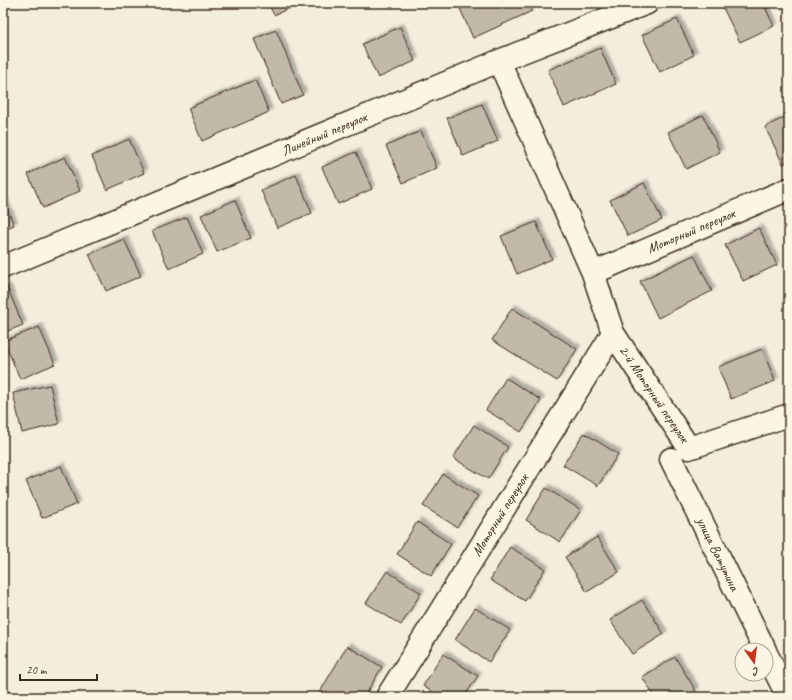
<svg xmlns="http://www.w3.org/2000/svg" width="792" height="700" font-family="Caveat,sans-serif">
<style>
.building{fill:#c3b9aa;stroke:#3b2a1e;filter:url(#shadow)}
.lines{fill:none;stroke-linecap:round;stroke-linejoin:round}
.minor-casing{stroke:#3b2a1e;stroke-width:25}
.minor{stroke:#fcf5e5;stroke-width:22}
.labels{text-anchor:middle;dominant-baseline:central;stroke-width:3.5;stroke-linejoin:round;paint-order:stroke}
.street-label{font-size:14px;fill:#3b2a1e;stroke:#fcf5e5}
</style>
<defs>
<filter id="shadow"><feDropShadow dx="3.5" dy="-3.5" stdDeviation="1" flood-color="#0004"/></filter>
</defs>
<rect width="100%" height="100%" fill="#f4eddd"/>
<filter id="ink" filterUnits="userSpaceOnUse"><feTurbulence type="fractalNoise" baseFrequency=".025" numOctaves="2"/><feDisplacementMap in="SourceGraphic" scale="8" xChannelSelector="R" yChannelSelector="G"/><feConvolveMatrix kernelMatrix="1 2 1 2 8 2 1 2 1" color-interpolation-filters="sRGB"/></filter>
<g filter="url(#ink)">
<!-- building -->
<path class="building" d="M 268,3 L 301,3 L 274,15 Z
M 459,3 L 528,3 L 532,11 L 473,38 L 458,4 Z
M 728,3 L 763,3 L 774,26 L 740,42 L 722,6 Z
M 677,19 L 694,55 L 660,72 L 642,35 Z
M 400,27 L 415,61 L 378,78 L 362,44 Z
M 276,30 L 303,95 L 281,104 L 254,39 Z
M 600,48 L 616,84 L 564,107 L 548,70 Z
M 255,80 L 269,112 L 202,141 L 188,108 Z
M 482,104 L 498,141 L 463,156 L 447,118 Z
M 703,115 L 720,152 L 686,169 L 668,132 Z
M 789,115 L 789,161 L 783,164 L 765,127 Z
M 421,131 L 437,168 L 403,183 L 386,146 Z
M 129,139 L 144,173 L 107,190 L 92,156 Z
M 356,152 L 372,189 L 338,204 L 322,167 Z
M 65,157 L 80,191 L 43,208 L 28,174 Z
M 296,175 L 312,213 L 277,228 L 261,190 Z
M 644,183 L 662,220 L 628,236 L 610,200 Z
M 3,200 L 14,225 L 3,230 Z
M 235,200 L 251,238 L 217,252 L 201,215 Z
M 187,217 L 203,254 L 169,269 L 152,231 Z
M 536,222 L 552,259 L 517,274 L 501,236 Z
M 759,228 L 777,265 L 743,281 L 725,245 Z
M 124,239 L 141,276 L 106,291 L 89,254 Z
M 694,255 L 712,291 L 658,318 L 640,281 Z
M 7,287 L 23,325 L 3,333 L 3,289 Z
M 512,308 L 577,349 L 557,381 L 492,340 Z
M 39,327 L 55,364 L 20,379 L 4,341 Z
M 762,349 L 775,381 L 731,399 L 718,367 Z
M 506,378 L 541,400 L 521,432 L 486,410 Z
M 50,385 L 59,424 L 22,433 L 13,393 Z
M 474,425 L 508,447 L 488,479 L 453,458 Z
M 584,433 L 618,454 L 598,486 L 563,465 Z
M 61,466 L 77,504 L 42,518 L 26,481 Z
M 443,474 L 478,496 L 457,527 L 423,506 Z
M 546,488 L 581,510 L 560,542 L 526,520 Z
M 417,522 L 451,544 L 431,576 L 397,554 Z
M 597,537 L 619,572 L 587,592 L 565,557 Z
M 510,547 L 545,569 L 525,601 L 490,580 Z
M 387,571 L 421,593 L 401,625 L 366,603 Z
M 642,600 L 664,634 L 632,654 L 610,620 Z
M 475,608 L 510,630 L 489,662 L 455,640 Z
M 347,646 L 382,667 L 364,697 L 317,697 Z
M 443,654 L 478,676 L 464,697 L 440,697 L 423,686 Z
M 675,657 L 696,691 L 687,697 L 655,697 L 642,677 Z"/>
<g class="lines">
<!-- minor casing -->
<g class="minor-casing">
<path id="minor" d="M 499,61 L 593,273 L 613,333 L 689,448 L 789,415
M 3,267 L 499,61 L 647,3
M 593,273 L 789,189
M 671,459 L 765,650
M 766,653 L 788,697
M 387,697 L 613,333"/>
</g>
<!-- minor -->
<use href="#minor" class="minor"/>
</g>
</g>
<g class="labels">
<!-- street labels -->
<g class="street-label">
<text transform="translate(324 134) rotate(-23)">Линейный переулок</text>
<text transform="translate(691 231) rotate(-23)">Моторный переулок</text>
<text transform="translate(654 394) rotate(56)">2-й Моторный переулок</text>
<text transform="translate(500 515) rotate(-58)">Моторный переулок</text>
<text transform="translate(718 554) rotate(64)">улица Ватутина</text>
</g>
</g>
<!-- margin -->
<rect width="792" height="700" fill="none" stroke="#fcf5e5" stroke-width="16"/>
<rect x="8" y="8" width="776" height="684" fill="none" stroke="#3b2a1e" stroke-width="1.5" filter="url(#ink)"/>
<!-- north arrow -->
<g transform="translate(754 662) rotate(166)"><circle r="19" fill="#fcf5e5" stroke="#afa495"/>
<path d="M0-3L7 15L0 10L-7 15Z" fill="#c8321e"/>
<text y="-6" font-size="11" font-weight="bold" text-anchor="middle" fill="#3b2a1e">С</text>
</g>
<!-- scale -->
<path d="M20 674v6h77v-6" fill="none" stroke="#3b2a1e" stroke-width="2"/>
<text x="26" y="674" font-size="12" fill="#3b2a1e" stroke="#fcf5e5" stroke-width="3" paint-order="stroke">20 m</text>
</svg>
